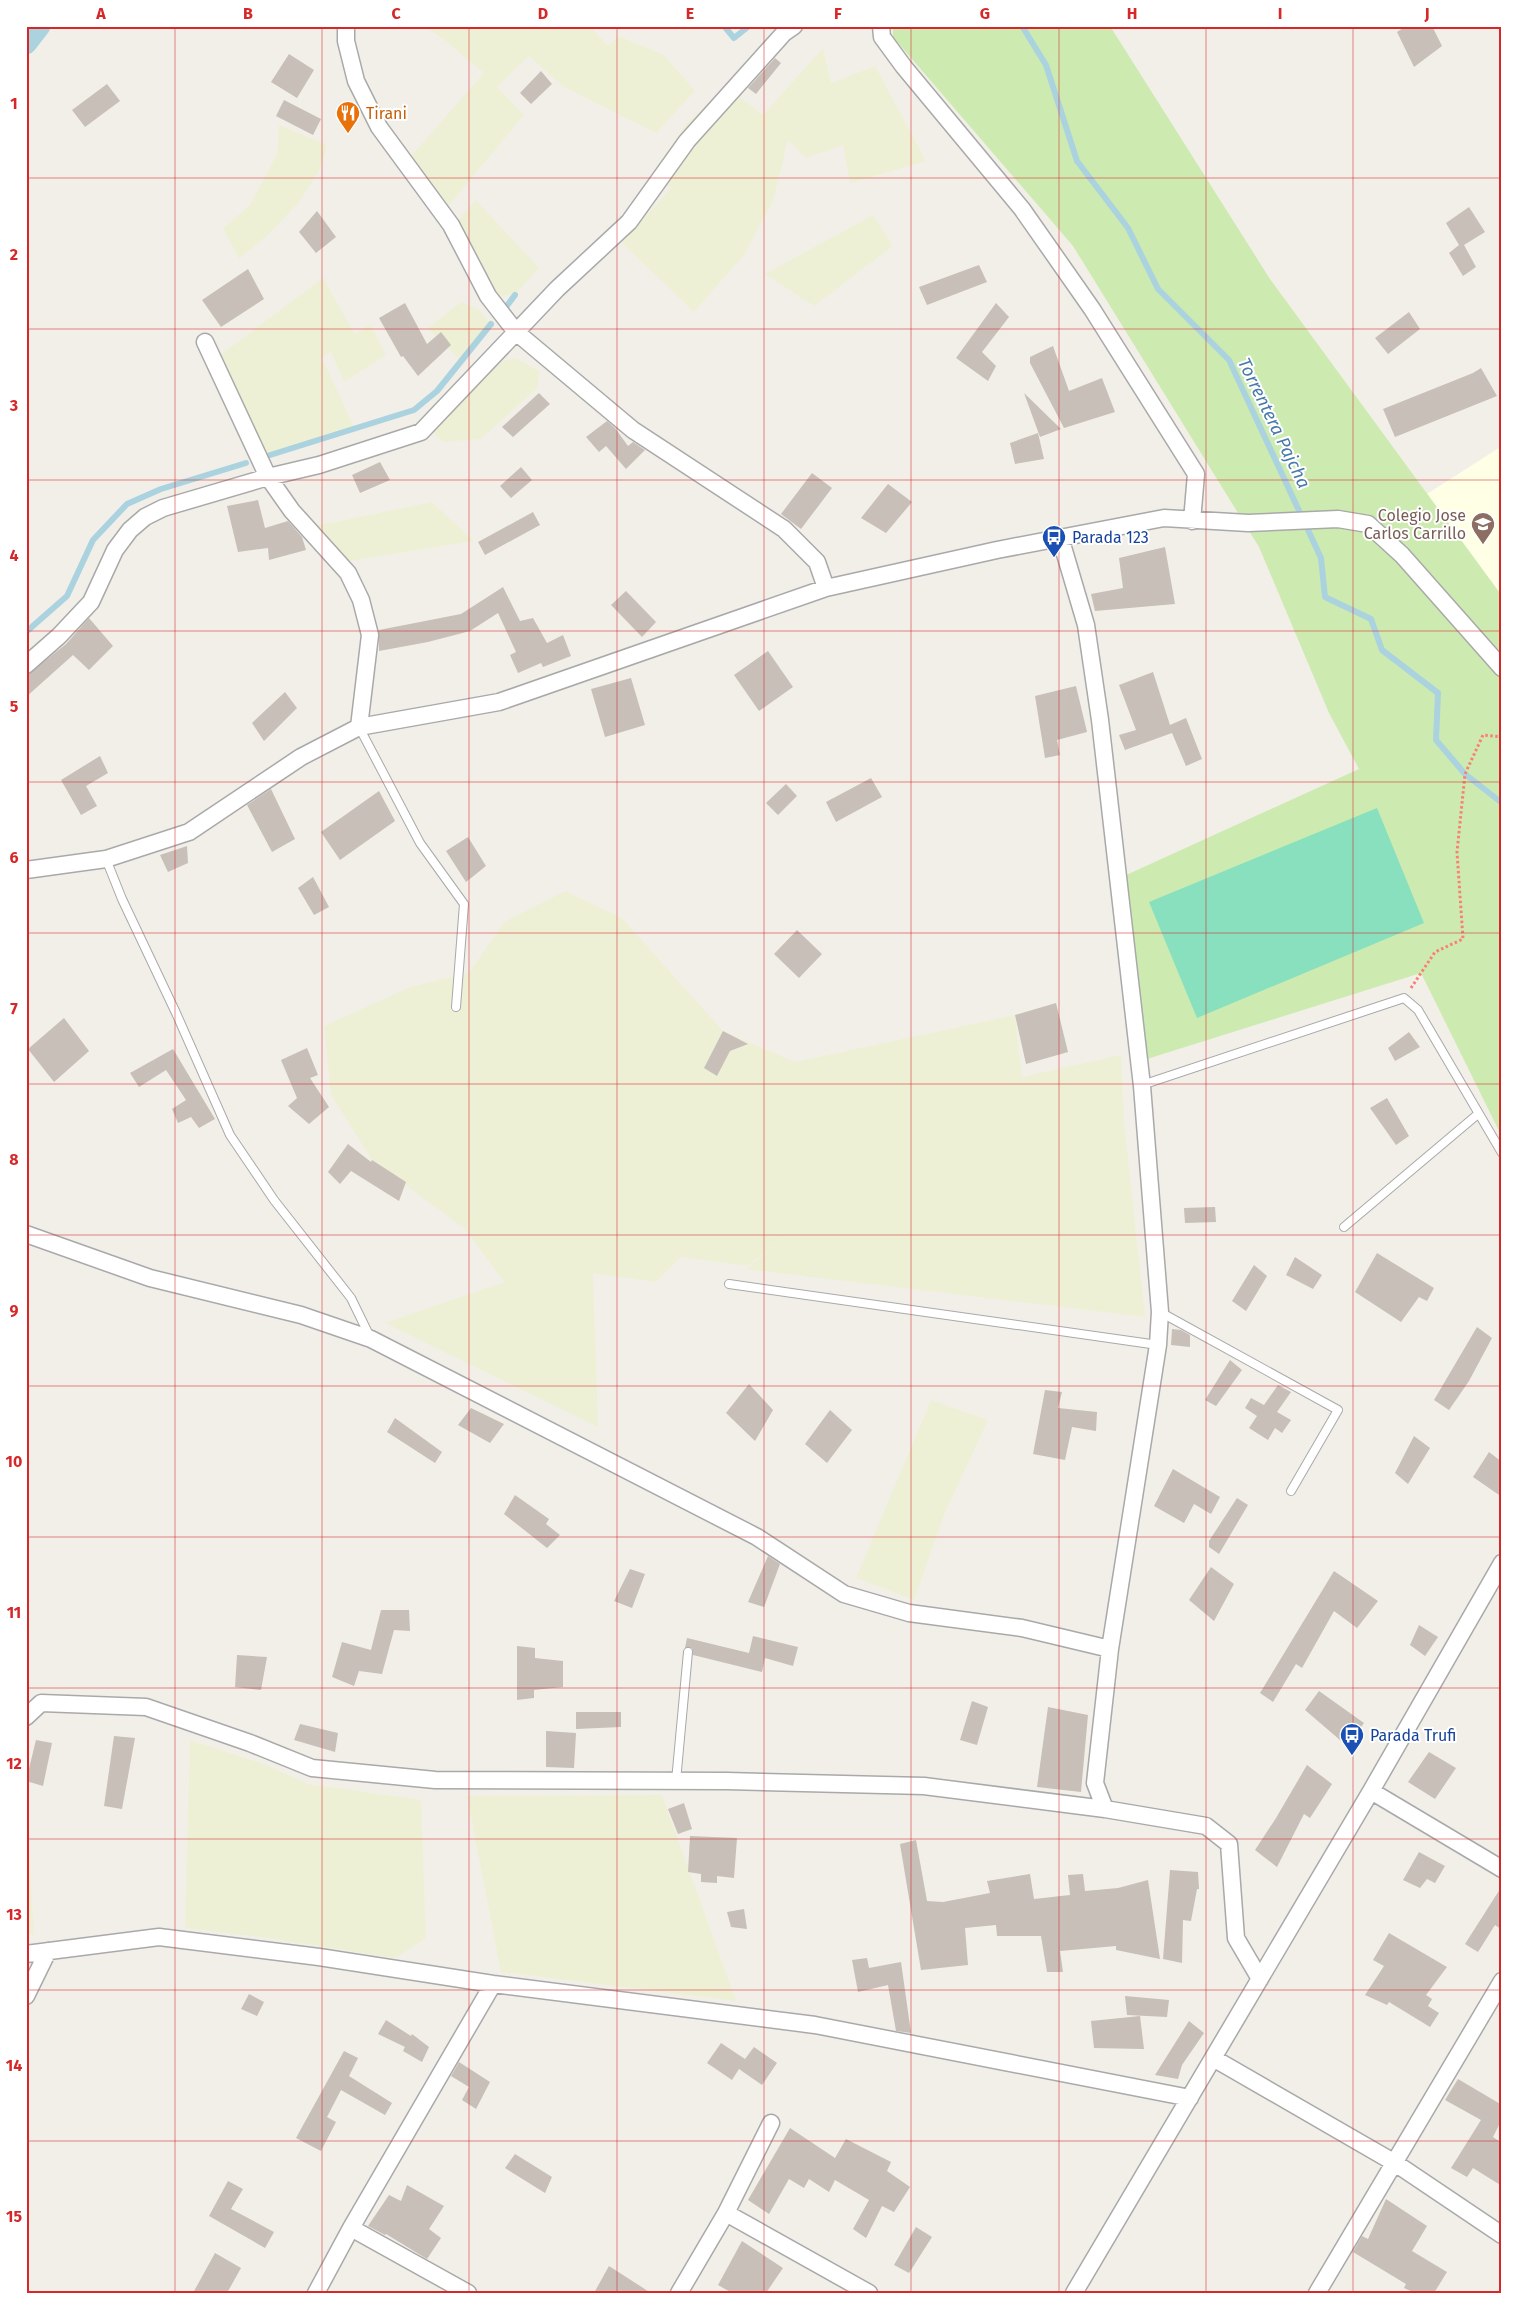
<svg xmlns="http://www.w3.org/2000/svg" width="1528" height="2319" font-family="'Fira Sans',sans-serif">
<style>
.education{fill:#ffffe5}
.farmland{fill:#eef0d5}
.grass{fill:#cdebb0}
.pitch{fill:#88e0be}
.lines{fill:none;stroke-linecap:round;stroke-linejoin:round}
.stream{stroke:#aad3df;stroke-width:6}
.canal{stroke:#aad3df;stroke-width:21}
.building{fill:#c7bfb8}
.lane-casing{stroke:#a9a9a9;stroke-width:10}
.street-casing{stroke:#a9a9a9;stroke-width:19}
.path{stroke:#fa8072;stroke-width:3;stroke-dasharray:2.5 2.5;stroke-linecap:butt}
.lane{stroke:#fff;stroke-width:8}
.street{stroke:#fff;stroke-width:16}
.grid{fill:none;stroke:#d62828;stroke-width:1;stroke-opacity:0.55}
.labels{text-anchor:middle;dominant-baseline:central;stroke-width:4;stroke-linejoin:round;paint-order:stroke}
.food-label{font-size:16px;fill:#c56008;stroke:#fff;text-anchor:start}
.education-label{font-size:16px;fill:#785e54;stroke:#fff;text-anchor:end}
.transit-label{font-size:16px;fill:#164399;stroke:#fff;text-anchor:start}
.water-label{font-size:18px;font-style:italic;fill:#4a7aab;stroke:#fff}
.neatline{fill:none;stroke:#d62828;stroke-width:2}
.grid-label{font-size:16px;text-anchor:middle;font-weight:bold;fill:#d62828}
</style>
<rect width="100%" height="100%" fill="#f2efe9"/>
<!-- education -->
<path class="education" d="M 1502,446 L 1502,596 L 1427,494 Z"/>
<!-- farmland -->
<path class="farmland" d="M 424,26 L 590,26 L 608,46 L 618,36 L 664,55 L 695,91 L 656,133 L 564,87 L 529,56 L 497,87 L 524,115 L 445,210 L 430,182 L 411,156 L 484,73 L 444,40 Z
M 823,48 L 831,83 L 875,66 L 926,161 L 850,183 L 843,145 L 806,158 L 788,140 L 773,201 L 744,255 L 694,312 L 622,243 L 671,188 L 653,172 L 686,124 L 727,87 L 763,115 Z
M 279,125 L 327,145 L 320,169 L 300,201 L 269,234 L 239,259 L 223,228 L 250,205 L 277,154 Z
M 476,200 L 539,268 L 515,295 L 499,296 L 485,280 L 457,221 Z
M 873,215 L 893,246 L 814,306 L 765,274 Z
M 323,278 L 355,334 L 370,324 L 386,355 L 344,382 L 331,352 L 322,358 L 355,429 L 267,456 L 220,355 Z
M 461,302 L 479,310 L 491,324 L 461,361 L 428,328 Z
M 516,358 L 540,372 L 537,388 L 481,439 L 443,442 L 432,431 L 502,361 Z
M 432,502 L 474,541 L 349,561 L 316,526 Z
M 565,891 L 622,918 L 723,1031 L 795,1062 L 1015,1015 L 1022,1077 L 1121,1055 L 1124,1121 L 1145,1317 L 746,1269 L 785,1238 L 747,1266 L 681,1257 L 656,1282 L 593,1273 L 598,1427 L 385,1323 L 504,1282 L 465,1229 L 372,1160 L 331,1095 L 324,1026 L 410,987 L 469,973 L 504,922 Z
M 931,1400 L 988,1420 L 944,1515 L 914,1600 L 856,1578 Z
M 190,1740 L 264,1764 L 308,1784 L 421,1800 L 426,1938 L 395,1958 L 261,1937 L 185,1928 Z
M 26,1795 L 34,1935 L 26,1933 Z
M 662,1795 L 736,2001 L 501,1972 L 467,1796 Z"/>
<!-- grass -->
<path class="grass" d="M 893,26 L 1110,26 L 1270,279 L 1502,596 L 1502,1137 L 1421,973 L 1147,1059 L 1124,876 L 1359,769 L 1329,713 L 1259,547 L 1073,246 L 893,37 Z"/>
<!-- pitch -->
<path class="pitch" d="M 1377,808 L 1424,923 L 1197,1018 L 1149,902 Z"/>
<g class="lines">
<!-- stream -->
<path class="stream" d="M 724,26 L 734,38 L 749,26
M 1022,26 L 1046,65 L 1077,161 L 1128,228 L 1158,289 L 1229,360 L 1321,558 L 1325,597 L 1371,619 L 1382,650 L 1438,693 L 1436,740 L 1465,774 L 1502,803
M 506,307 L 515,295
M 267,456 L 414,410 L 437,391 L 491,324
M 26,632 L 67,596 L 93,540 L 127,504 L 161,489 L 246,463"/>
<!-- canal -->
<path class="canal" d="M 26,44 L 40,26"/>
</g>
<!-- building -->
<path class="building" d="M 1406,26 L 1432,26 L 1442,46 L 1414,67 L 1397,32 Z
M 289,54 L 314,70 L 297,98 L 271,82 Z
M 775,58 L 781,63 L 756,94 L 748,88 Z
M 541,71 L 552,84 L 531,104 L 520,93 Z
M 107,84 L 120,101 L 85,127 L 72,110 Z
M 284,100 L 321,119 L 313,135 L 276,116 Z
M 1469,207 L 1485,232 L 1464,245 L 1476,267 L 1463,276 L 1449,253 L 1459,245 L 1446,223 Z
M 317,211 L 336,237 L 316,253 L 299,232 Z
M 979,265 L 987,282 L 927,305 L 919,287 Z
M 248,269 L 264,299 L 221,327 L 202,300 Z
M 405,303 L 427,344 L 441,332 L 451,345 L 418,376 L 403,356 L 401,357 L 379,318 Z
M 996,303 L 1009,317 L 982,352 L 996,366 L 988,381 L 956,358 Z
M 1409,312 L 1420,329 L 1388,354 L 1375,338 Z
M 1053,346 L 1069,391 L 1102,378 L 1115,412 L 1064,428 L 1030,363 L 1030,357 Z
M 1481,368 L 1497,396 L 1395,437 L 1383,409 L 1473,373 Z
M 539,393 L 550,404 L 513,437 L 502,427 Z
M 1024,393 L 1061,429 L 1040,437 Z
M 607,421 L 615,428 L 628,446 L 633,442 L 645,450 L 626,469 L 606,446 L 599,452 L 586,437 Z
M 1038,433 L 1044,459 L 1015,464 L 1010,443 Z
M 380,462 L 390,480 L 360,493 L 352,475 Z
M 521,467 L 532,480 L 511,498 L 500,486 Z
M 812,473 L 832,488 L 801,529 L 781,514 Z
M 888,484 L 912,502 L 886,533 L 861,518 Z
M 258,500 L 265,528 L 288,521 L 302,537 L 306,550 L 269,560 L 268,548 L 238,552 L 227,506 Z
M 533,512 L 540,525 L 485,555 L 478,542 Z
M 1165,547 L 1175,604 L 1095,611 L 1091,594 L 1123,588 L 1119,558 Z
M 503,587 L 520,621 L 533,618 L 547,643 L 563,635 L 571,656 L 543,667 L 541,663 L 518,673 L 510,655 L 516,652 L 498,613 L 470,631 L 428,642 L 379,651 L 379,630 L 461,614 Z
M 626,591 L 656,622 L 642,637 L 611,605 Z
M 89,618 L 113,646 L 89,670 L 73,655 L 26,697 L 26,676 L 66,644 Z
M 768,651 L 793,687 L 759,711 L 734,675 Z
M 1153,672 L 1170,725 L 1186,718 L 1202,759 L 1186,766 L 1172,733 L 1125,750 L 1119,735 L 1136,730 L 1119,685 Z
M 631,678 L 645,725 L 605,737 L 591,689 Z
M 1076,686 L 1087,732 L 1057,740 L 1060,755 L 1045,758 L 1035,696 Z
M 285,692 L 297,708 L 264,741 L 252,723 Z
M 100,756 L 108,773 L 86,786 L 97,806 L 81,815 L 61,780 Z
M 871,778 L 882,797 L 836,822 L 826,802 Z
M 786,784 L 797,796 L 778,815 L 766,803 Z
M 271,789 L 295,839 L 272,852 L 247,805 Z
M 379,791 L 395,821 L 340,860 L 321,832 Z
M 468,837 L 486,866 L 466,882 L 446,851 Z
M 187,846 L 188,863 L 168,872 L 160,855 Z
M 313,877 L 329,907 L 314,915 L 298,888 Z
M 797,930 L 822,954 L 799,978 L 774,954 Z
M 1056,1003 L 1068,1052 L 1026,1064 L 1015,1015 Z
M 64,1018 L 89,1051 L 54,1082 L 28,1049 Z
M 723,1031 L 748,1044 L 730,1051 L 717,1076 L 704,1068 Z
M 1409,1032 L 1420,1047 L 1395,1061 L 1388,1048 Z
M 307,1048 L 318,1075 L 310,1078 L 329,1107 L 309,1124 L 288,1106 L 297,1098 L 281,1060 Z
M 173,1049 L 215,1119 L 199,1128 L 191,1117 L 178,1123 L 172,1109 L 186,1100 L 166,1070 L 139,1087 L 130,1073 Z
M 1387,1098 L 1409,1136 L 1396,1145 L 1370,1108 Z
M 348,1144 L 371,1162 L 372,1160 L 406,1182 L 399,1201 L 351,1171 L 340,1184 L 328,1172 Z
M 1215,1207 L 1216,1222 L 1185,1223 L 1184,1208 Z
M 1377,1253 L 1434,1288 L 1427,1301 L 1419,1297 L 1401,1322 L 1355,1292 Z
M 1295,1257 L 1322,1275 L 1313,1289 L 1286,1275 Z
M 1254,1265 L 1267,1276 L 1246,1311 L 1232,1301 Z
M 1477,1327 L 1492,1338 L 1469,1381 L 1449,1410 L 1434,1400 Z
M 1172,1329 L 1181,1330 L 1190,1335 L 1190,1347 L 1171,1345 Z
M 1230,1360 L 1242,1370 L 1216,1406 L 1205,1400 Z
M 749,1384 L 773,1410 L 755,1441 L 726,1413 Z
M 1278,1385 L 1291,1392 L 1277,1412 L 1291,1420 L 1282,1433 L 1275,1428 L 1268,1440 L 1249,1428 L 1257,1416 L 1245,1408 L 1251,1398 L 1264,1405 Z
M 1045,1390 L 1062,1392 L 1058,1408 L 1097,1412 L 1096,1431 L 1072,1427 L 1065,1460 L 1033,1454 Z
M 471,1408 L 504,1424 L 490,1443 L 458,1425 Z
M 830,1410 L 852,1430 L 827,1463 L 805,1444 Z
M 395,1418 L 442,1452 L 435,1463 L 387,1432 Z
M 1414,1436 L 1430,1448 L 1408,1484 L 1395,1473 Z
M 1489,1452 L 1502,1462 L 1502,1497 L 1473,1477 Z
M 1173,1469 L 1220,1497 L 1211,1514 L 1194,1504 L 1184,1523 L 1154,1506 Z
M 515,1495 L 549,1519 L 546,1524 L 560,1535 L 547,1548 L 504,1514 Z
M 1237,1498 L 1248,1505 L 1219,1554 L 1209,1547 L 1209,1541 Z
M 768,1556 L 780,1564 L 764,1607 L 748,1602 Z
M 1211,1567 L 1234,1584 L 1214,1621 L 1189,1600 Z
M 630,1569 L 645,1574 L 632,1608 L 614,1601 Z
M 1334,1571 L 1378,1601 L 1357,1628 L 1334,1611 L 1302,1668 L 1296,1664 L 1273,1702 L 1260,1693 Z
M 381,1610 L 409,1610 L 410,1631 L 394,1630 L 382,1674 L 359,1671 L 354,1686 L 332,1677 L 342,1642 L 371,1650 Z
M 1419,1625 L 1438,1637 L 1425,1656 L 1410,1645 Z
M 753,1636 L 798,1647 L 793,1666 L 765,1658 L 762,1672 L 693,1655 L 692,1648 L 685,1648 L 687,1638 L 749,1653 Z
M 517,1646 L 535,1648 L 535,1658 L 563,1661 L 563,1687 L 534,1690 L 534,1698 L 517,1700 Z
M 237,1655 L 267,1657 L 261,1690 L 235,1687 Z
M 1319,1691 L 1364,1723 L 1347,1746 L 1305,1710 Z
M 972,1701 L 988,1707 L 977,1745 L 960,1740 Z
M 1048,1707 L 1088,1715 L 1081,1792 L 1037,1787 Z
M 576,1712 L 621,1712 L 621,1727 L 576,1729 Z
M 300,1724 L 338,1733 L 335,1752 L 294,1740 Z
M 546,1731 L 576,1733 L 574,1768 L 546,1767 Z
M 114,1736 L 135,1738 L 122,1809 L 104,1806 Z
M 36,1740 L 52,1743 L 43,1786 L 26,1781 Z
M 1429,1752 L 1456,1768 L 1435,1799 L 1408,1782 Z
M 1307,1765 L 1332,1784 L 1310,1818 L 1304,1814 L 1277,1867 L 1255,1850 L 1276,1818 Z
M 684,1803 L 692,1829 L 678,1834 L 668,1809 Z
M 690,1836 L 737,1838 L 734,1878 L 717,1876 L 717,1883 L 701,1882 L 701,1874 L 688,1872 Z
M 916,1840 L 927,1901 L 943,1902 L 990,1893 L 987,1881 L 1030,1874 L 1034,1899 L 1070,1895 L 1068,1875 L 1083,1874 L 1085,1891 L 1118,1888 L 1148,1880 L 1160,1959 L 1116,1950 L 1116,1946 L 1060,1951 L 1063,1972 L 1047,1972 L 1041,1936 L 997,1936 L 996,1925 L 965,1928 L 968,1965 L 921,1970 L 900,1844 Z
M 1419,1852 L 1445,1866 L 1435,1883 L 1427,1879 L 1420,1888 L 1403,1880 Z
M 1170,1870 L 1198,1872 L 1199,1889 L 1197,1889 L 1191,1921 L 1183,1920 L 1182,1963 L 1163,1959 Z
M 1502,1886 L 1502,1930 L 1495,1925 L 1478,1952 L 1465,1944 Z
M 744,1909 L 747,1929 L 731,1927 L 727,1912 Z
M 1389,1933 L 1447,1967 L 1426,1995 L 1432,1999 L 1428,2006 L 1439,2013 L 1430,2027 L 1389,2002 L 1387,2005 L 1365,1995 L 1384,1966 L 1373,1960 Z
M 867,1958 L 869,1968 L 901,1962 L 911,2033 L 896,2031 L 888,1985 L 858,1992 L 852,1960 Z
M 249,1994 L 264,2002 L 257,2016 L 241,2009 Z
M 1125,1996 L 1169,2000 L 1167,2017 L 1127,2015 Z
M 1140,2016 L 1144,2049 L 1094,2048 L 1091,2021 Z
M 386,2020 L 411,2036 L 412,2034 L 429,2047 L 422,2062 L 403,2051 L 405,2047 L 378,2034 Z
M 1189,2021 L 1204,2033 L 1182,2065 L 1178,2079 L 1155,2075 Z
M 721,2043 L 745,2059 L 754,2047 L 777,2063 L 762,2085 L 739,2069 L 732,2080 L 707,2063 Z
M 344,2051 L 358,2058 L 349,2076 L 392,2103 L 385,2115 L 341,2090 L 327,2117 L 336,2122 L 321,2151 L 296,2138 Z
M 459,2062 L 490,2082 L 476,2109 L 462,2100 L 469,2087 L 451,2076 Z
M 1458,2079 L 1502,2105 L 1502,2119 L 1493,2137 L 1502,2143 L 1502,2186 L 1473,2168 L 1467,2177 L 1451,2168 L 1481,2120 L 1445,2100 Z
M 790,2128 L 835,2158 L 846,2139 L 891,2162 L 887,2171 L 910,2187 L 894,2212 L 882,2206 L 866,2238 L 853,2229 L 869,2200 L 835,2180 L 829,2192 L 809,2179 L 804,2188 L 789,2179 L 769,2214 L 748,2200 Z
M 515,2154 L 552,2177 L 545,2193 L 505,2168 Z
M 228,2181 L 243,2189 L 231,2209 L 274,2232 L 265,2248 L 209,2216 Z
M 407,2185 L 444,2206 L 429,2229 L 441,2238 L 427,2259 L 386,2234 L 385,2235 L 368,2226 L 389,2195 L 401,2201 Z
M 1386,2199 L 1427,2226 L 1412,2251 L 1447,2272 L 1434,2293 L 1415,2293 L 1404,2288 L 1406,2284 L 1353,2252 L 1362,2236 L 1368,2239 Z
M 916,2227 L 932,2237 L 909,2273 L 894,2265 Z
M 742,2241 L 783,2268 L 766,2293 L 732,2293 L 718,2285 Z
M 215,2253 L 241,2268 L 227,2293 L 193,2293 Z
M 609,2266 L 651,2293 L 594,2293 Z"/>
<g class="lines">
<!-- lane casing -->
<g class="lane-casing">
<path id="lane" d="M 359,727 L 420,843 L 464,904 L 456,1007
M 106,859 L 122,899 L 176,1013 L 230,1135 L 274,1200 L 351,1298 L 370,1337
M 1142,1085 L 1404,998 L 1418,1010 L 1502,1153
M 1344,1227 L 1478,1114
M 729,1284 L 1158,1345
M 1160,1312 L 1338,1410 L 1291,1491
M 676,1781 L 688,1652"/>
</g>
<!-- street casing -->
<g class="street-casing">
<path id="street" d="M 346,26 L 346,41 L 356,81 L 379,127 L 451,225 L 488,296 L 516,332 L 633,430 L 784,529 L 817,562 L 826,588
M 881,26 L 882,37 L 904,67 L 1022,209 L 1092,309 L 1196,474 L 1192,521
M 205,342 L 268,477 L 292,511 L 348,573 L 361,600 L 370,635 L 359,727
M 1060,537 L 1086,625 L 1100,720 L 1142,1086 L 1160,1312 L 1158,1345 L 1110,1649 L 1095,1783 L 1105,1809 L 1206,1826 L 1229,1844 L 1236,1938 L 1260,1979
M 26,665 L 59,636 L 91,602 L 115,550 L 130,530 L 145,517 L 163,508 L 268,477 L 319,465 L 421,432 L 557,289 L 629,222 L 687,141 L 784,33 L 794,26
M 26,870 L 106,859 L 189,832 L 301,757 L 359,727 L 499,702 L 826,588 L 997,550 L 1164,518 L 1248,523 L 1338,519 L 1368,524 L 1402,555 L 1502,668
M 26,1234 L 150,1278 L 301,1315 L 371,1339 L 757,1537 L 844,1594 L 909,1613 L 1022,1628 L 1110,1649
M 26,1717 L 41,1703 L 146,1707 L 250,1743 L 312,1768 L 435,1780 L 727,1781 L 924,1786 L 1105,1809
M 1371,1791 L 1502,1869
M 26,1954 L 159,1937 L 319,1957 L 493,1984 L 815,2025 L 1190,2098
M 26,1996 L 48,1951
M 1213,2058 L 1395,2163 L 1502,2235
M 726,2213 L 869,2293
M 351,2228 L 468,2293
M 316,2293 L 351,2228 L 493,1984
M 679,2293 L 726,2213 L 771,2123
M 1074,2293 L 1371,1791 L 1502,1563
M 1317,2293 L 1502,1981"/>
</g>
<!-- path -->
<path class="path" d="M 1411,988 L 1435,952 L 1463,939 L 1457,852 L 1465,774 L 1483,735 L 1502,737"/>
<!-- lane -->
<use href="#lane" class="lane"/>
<!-- street -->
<use href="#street" class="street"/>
</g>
<!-- grid -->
<path class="grid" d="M 175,26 L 175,2293M 322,26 L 322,2293M 469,26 L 469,2293M 617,26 L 617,2293M 764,26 L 764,2293M 911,26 L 911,2293M 1059,26 L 1059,2293M 1206,26 L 1206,2293M 1353,26 L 1353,2293M 26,178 L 1502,178M 26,329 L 1502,329M 26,480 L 1502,480M 26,631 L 1502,631M 26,782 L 1502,782M 26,933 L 1502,933M 26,1084 L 1502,1084M 26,1235 L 1502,1235M 26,1386 L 1502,1386M 26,1537 L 1502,1537M 26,1688 L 1502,1688M 26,1839 L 1502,1839M 26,1990 L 1502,1990M 26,2141 L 1502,2141"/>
<!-- icons -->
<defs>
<g id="restaurant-pin" transform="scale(1.25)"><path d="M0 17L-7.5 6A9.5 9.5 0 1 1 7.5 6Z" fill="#e8710a" stroke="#fff"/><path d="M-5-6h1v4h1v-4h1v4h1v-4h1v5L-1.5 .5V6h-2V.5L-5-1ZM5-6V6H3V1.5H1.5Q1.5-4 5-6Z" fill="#fff"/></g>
<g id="school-pin" transform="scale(1.25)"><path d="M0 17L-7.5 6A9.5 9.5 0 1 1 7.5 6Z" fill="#8d6e63" stroke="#fff"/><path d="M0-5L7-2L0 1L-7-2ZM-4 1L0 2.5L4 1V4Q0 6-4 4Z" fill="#fff"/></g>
<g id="bus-pin" transform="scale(1.25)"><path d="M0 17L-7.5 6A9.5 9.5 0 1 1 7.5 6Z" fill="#1a4fb4" stroke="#fff"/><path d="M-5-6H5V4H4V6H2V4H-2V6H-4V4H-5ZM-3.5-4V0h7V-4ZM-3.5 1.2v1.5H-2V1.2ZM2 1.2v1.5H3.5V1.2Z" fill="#fff"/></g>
</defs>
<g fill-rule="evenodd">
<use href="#restaurant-pin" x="348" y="113"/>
<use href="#school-pin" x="1483" y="524"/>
<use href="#bus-pin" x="1054" y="537"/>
<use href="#bus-pin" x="1352" y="1735"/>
</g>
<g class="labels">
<!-- food labels -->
<g class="food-label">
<text x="366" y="113">Tirani</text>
</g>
<!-- education labels -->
<g class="education-label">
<text x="1466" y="515">Colegio Jose<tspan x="1466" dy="18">Carlos Carrillo</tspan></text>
</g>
<!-- transit labels -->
<g class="transit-label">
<text x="1072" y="537">Parada 123</text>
<text x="1370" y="1735">Parada Trufi</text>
</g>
<!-- water labels -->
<g class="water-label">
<text transform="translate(1274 423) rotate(64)">Torrentera Pajcha</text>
</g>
</g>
<!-- border -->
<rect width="1528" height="2319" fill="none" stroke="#ffffff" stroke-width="55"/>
<rect x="28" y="28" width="1472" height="2264" class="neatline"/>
<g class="grid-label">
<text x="101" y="19">A</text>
<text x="248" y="19">B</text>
<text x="396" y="19">C</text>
<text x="543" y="19">D</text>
<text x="690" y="19">E</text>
<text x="838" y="19">F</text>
<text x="985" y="19">G</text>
<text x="1132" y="19">H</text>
<text x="1280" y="19">I</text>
<text x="1427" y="19">J</text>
<text x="14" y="109">1</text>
<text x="14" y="260">2</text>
<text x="14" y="411">3</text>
<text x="14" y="561">4</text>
<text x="14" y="712">5</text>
<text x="14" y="863">6</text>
<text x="14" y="1014">7</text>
<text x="14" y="1165">8</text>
<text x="14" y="1316">9</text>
<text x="14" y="1467">10</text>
<text x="14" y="1618">11</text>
<text x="14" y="1769">12</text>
<text x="14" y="1920">13</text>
<text x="14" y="2071">14</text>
<text x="14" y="2222">15</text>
</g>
</svg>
